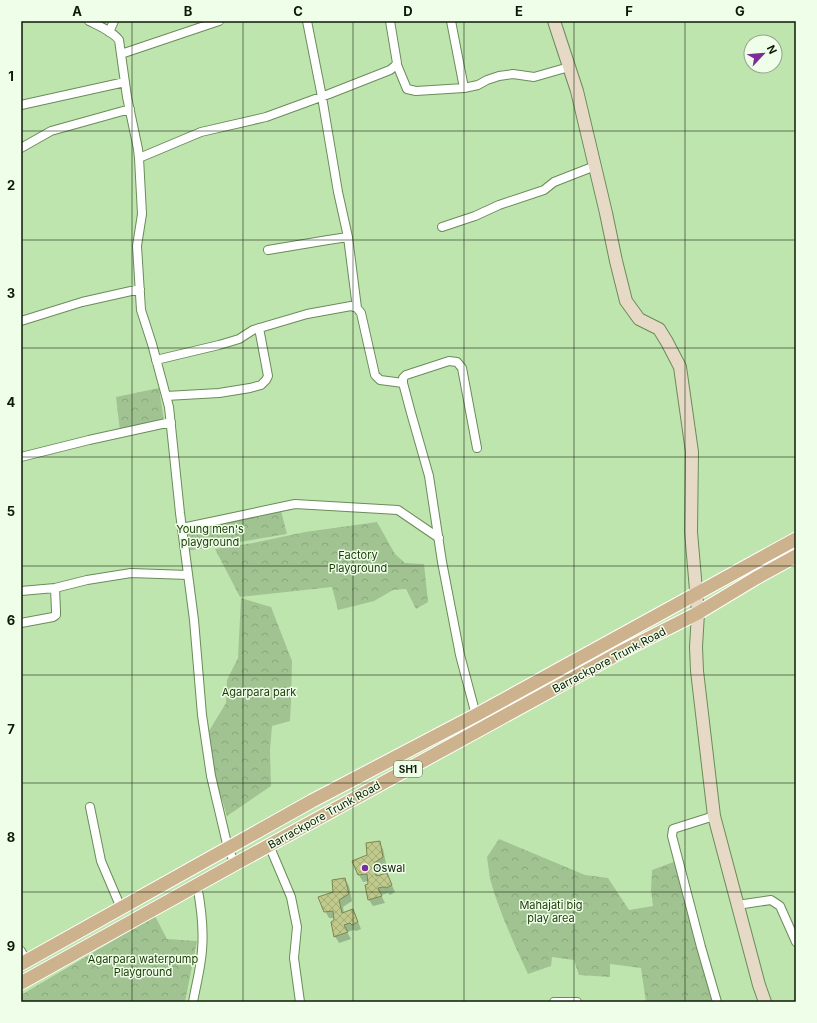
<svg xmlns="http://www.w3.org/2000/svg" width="817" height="1023" font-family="Inter,sans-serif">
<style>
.park{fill:url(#park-crowns)}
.shadow{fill:#0003}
.building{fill:url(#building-cross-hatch);stroke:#7e874d}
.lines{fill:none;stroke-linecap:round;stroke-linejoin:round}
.street-casing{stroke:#6a8c5a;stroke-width:10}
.secondary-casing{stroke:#6a8c5a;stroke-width:14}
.primary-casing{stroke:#fff;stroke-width:15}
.street{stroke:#fff;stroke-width:8}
.secondary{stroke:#e6d9c6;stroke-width:12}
.primary{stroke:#cdb38d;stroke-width:13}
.grid{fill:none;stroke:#0c1906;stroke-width:1;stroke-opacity:0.55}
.poi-dot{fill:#7f2c9b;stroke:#effee8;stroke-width:1.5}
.labels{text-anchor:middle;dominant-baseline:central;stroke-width:3;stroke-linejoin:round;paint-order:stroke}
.shield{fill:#effee8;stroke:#505e4a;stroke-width:1}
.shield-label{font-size:10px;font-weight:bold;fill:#0c1906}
.park-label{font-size:11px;fill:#1a3a05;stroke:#effee8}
.street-label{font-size:11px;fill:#0c1906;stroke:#effee8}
.poi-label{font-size:11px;fill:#0c1906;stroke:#effee8;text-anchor:start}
.neatline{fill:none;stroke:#0c1906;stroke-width:1.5}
.grid-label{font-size:13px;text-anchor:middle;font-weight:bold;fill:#0c1906}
</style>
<defs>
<pattern id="park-crowns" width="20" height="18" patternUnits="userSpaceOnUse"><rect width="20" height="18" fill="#a1c392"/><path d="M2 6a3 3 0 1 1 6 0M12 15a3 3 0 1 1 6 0" fill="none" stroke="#89a77c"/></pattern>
<pattern id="building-cross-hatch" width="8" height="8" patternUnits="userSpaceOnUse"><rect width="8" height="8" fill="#c0ca8d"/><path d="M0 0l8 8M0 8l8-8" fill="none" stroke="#a4ad78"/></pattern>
</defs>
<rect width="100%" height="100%" fill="#bfe5af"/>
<!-- park -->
<path class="park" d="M 159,388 L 164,421 L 120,431 L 116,397 Z
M 281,511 L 287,534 L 187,551 L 183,528 Z
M 377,522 L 395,554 L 405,563 L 424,564 L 428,602 L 416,609 L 406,589 L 393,590 L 374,601 L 338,610 L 332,587 L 240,597 L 215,549 L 253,543 L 305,532 Z
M 241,598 L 271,607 L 292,661 L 291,702 L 290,721 L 272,726 L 270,750 L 271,786 L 227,816 L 214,774 L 209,731 L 226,703 L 227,680 L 238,658 Z
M 499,839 L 585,875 L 608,878 L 629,910 L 653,906 L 651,890 L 652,870 L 676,861 L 713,1002 L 646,1002 L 641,968 L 610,964 L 610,977 L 579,975 L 574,960 L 552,957 L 551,966 L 528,974 C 514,944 499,911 490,879 C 489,872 488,864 487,857 Z
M 155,916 L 167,939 L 197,941 L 185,1002 L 21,1002 L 21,995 Z"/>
<!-- shadow -->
<path class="shadow" d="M 379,842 L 383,849 L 386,864 L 377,870 L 378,876 L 390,881 L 395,892 L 390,895 L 388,893 L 381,895 L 385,903 L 373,906 L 369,900 L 369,881 L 363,882 L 359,875 L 369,856 Z
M 345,879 L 349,886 L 352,901 L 343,907 L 344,913 L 356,917 L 361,929 L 356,931 L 354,930 L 347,932 L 351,939 L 339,943 L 335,936 L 334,918 L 329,918 L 325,911 L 334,893 Z"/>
<!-- building -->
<path class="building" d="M 380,841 L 383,857 L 374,863 L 376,876 L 387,873 L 392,885 L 386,888 L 384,887 L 378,888 L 382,896 L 368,900 L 365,885 L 368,884 L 367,874 L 358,875 L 352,861 L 367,855 L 366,843 Z
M 345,878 L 349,894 L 339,900 L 342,913 L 353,909 L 358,922 L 352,925 L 350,923 L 344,925 L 348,932 L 334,937 L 331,922 L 334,920 L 333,911 L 324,912 L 318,897 L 333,892 L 332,880 Z"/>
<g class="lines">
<!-- street casing -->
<g class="street-casing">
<path id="street" d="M 89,21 C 99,26 112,31 119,40 L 127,97 L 138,149 L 139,158 L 142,214 L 137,246 L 141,310 L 152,344 L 169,407 L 180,513 L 194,620 L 202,715 L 211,776 L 228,848 L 235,864
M 307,21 L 322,97 L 338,192 L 348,237 L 357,308
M 451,21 L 464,88
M 109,32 L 114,21
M 121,54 L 219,21
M 397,65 L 407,89 L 416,91 L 464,88 L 478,85 L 487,80 L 499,76 L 513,74 L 534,77 L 569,67
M 21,105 L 125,82
M 21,148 L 51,131 L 130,109
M 139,158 L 201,132 L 266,117 L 329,94 L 390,70 L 395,66 L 397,63 L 390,21
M 442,227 L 475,216 L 499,205 L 544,190 L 554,182 L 595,166
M 268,250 L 328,240 L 348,237
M 21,321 L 82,302 L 140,289
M 156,360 L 219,345 L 239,339 L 253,330 L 307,314 L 351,306 L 357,308 L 361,313 L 375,375 L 380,380 L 403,383
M 166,396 L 219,393 L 250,388 L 261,385 L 266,380 L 268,376 L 259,328
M 21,457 L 89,440 L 171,422
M 182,528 L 295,504 L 398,510 L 439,538
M 21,591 L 55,588 L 87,580 L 131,573 L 188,575
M 21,623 L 53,617 L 56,615 L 56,611 L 55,588
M 476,715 L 460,655 L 442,562 L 429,476 L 411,413 L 403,383 L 403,378 L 406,375 L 449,361 L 457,362 L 462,368 L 477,448
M 90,807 L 101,861 L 121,908
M 714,816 L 673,829 L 672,836 L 701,947 L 717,1002
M 269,845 L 291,897 L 297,927 L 294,958 L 300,1002
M 737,905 L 771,900 L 780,906 L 796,942
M 21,951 L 26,961
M 193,1002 C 196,985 201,967 202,950 C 204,928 201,906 197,885
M 554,1002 L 577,1002"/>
</g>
<!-- secondary casing -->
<g class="secondary-casing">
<path id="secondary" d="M 554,21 L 577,91 L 606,213 L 616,261 L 626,301 L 639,319 L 659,329 L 667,342 L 680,367 L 692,452 L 691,532 L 698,613 L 696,647 L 697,671 L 714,816 L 759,985 L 765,1002"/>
</g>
<!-- primary casing -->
<g class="primary-casing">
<path id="primary" d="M 21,964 L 312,801 L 476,715 L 796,539
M 21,983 L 235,864 L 623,651 L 698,613 L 756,578 L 796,556"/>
</g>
<!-- street -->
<use href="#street" class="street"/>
<!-- secondary -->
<use href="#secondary" class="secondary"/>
<!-- primary -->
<use href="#primary" class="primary"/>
</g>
<!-- grid -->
<path class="grid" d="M 132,21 L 132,1002M 243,21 L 243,1002M 353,21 L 353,1002M 464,21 L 464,1002M 574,21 L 574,1002M 685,21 L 685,1002M 21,131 L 796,131M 21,240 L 796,240M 21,348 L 796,348M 21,457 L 796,457M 21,566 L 796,566M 21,675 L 796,675M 21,783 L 796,783M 21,892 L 796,892"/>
<!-- markers -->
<circle class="poi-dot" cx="365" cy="868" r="4"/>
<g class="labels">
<!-- shield labels -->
<rect class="shield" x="394" y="761" width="28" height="16" rx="3"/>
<g class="shield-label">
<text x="408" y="769">SH1</text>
</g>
<!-- park labels -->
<g class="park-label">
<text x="210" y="529">Young men's<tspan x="210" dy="13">playground</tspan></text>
<text x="358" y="555">Factory<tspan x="358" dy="13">Playground</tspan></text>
<text x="259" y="692">Agarpara park</text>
<text x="551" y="905">Mahajati big<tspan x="551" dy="13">play area</tspan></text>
<text x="143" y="959">Agarpara waterpump<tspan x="143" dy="13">Playground</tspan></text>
</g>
<!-- street labels -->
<g class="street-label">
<text transform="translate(609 660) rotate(-28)">Barrackpore Trunk Road</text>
<text transform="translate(324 815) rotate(-29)">Barrackpore Trunk Road</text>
</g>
<!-- poi labels -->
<g class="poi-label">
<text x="373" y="868">Oswal</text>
</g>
</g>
<!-- border -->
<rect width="817" height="1023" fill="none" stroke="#effee8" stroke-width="44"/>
<!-- north arrow -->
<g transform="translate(763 54) rotate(64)"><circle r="19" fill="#effee8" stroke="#94a28e"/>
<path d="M0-3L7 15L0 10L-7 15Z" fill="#7f2c9b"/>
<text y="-6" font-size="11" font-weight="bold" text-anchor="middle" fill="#0c1906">N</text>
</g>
<rect x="22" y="22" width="773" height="979" class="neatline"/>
<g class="grid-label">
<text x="77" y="16">A</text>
<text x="188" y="16">B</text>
<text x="298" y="16">C</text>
<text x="408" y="16">D</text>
<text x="519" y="16">E</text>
<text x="629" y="16">F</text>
<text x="740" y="16">G</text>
<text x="11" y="81">1</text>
<text x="11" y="190">2</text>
<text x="11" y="298">3</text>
<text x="11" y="407">4</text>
<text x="11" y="516">5</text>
<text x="11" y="625">6</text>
<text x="11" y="734">7</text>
<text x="11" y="842">8</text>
<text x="11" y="951">9</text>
</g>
</svg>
